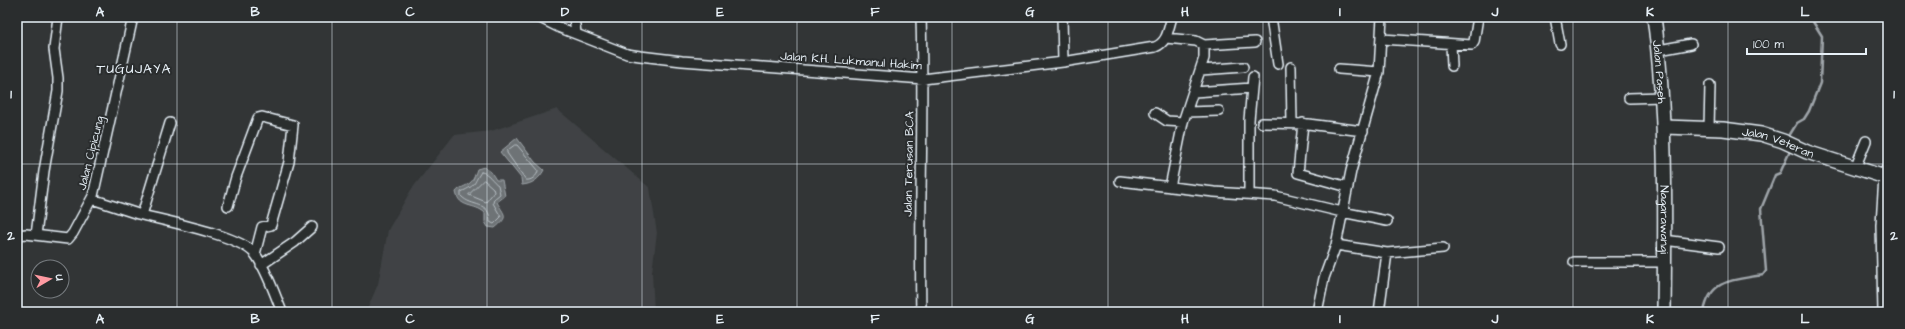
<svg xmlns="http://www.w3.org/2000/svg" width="1905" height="329" font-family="'Architects Daughter',sans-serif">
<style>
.built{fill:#3f4244}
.water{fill:#6e7376;stroke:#9fa5aa}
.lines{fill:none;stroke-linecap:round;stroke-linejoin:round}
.shore{stroke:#b7bfc4;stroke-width:1}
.stream{stroke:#9fa5aa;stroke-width:2.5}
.street-casing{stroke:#e8f1f8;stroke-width:12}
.secondary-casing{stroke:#e8f1f8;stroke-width:16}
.street{stroke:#2a2d2e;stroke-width:9}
.secondary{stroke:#2a2d2e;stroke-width:13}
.grid{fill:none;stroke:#e8f1f8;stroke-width:1;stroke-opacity:0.55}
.labels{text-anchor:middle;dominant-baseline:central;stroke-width:4;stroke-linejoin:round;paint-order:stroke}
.street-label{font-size:12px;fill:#e8f1f8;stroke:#2a2d2e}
.quarter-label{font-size:14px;letter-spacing:1px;fill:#e8f1f8;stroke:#2a2d2e}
.neatline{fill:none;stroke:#e8f1f8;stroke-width:1.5}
.grid-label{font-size:13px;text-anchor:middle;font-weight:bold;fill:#e8f1f8}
</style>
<rect width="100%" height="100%" fill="#323536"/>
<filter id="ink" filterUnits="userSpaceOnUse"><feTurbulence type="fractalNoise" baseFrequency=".025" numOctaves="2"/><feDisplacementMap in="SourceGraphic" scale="8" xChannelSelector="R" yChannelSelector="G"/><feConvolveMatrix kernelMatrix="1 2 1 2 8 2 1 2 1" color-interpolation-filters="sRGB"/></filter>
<g filter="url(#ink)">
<!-- built -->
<path class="built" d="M 557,109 L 650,188 L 657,233 L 652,272 L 654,312 L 366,312 L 378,284 L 388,230 L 411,190 L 454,135 L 491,131 Z
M 768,309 L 840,310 L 851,312 L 743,312 Z"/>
<!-- water -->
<path class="water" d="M 517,138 L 535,162 L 544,170 C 539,179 533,184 522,185 L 521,178 L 500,152 Z
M 484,167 L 491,172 L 496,180 L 502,180 L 505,196 L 497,202 C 504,215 510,216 495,228 L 488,227 L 485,222 L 485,213 C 475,203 459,209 456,192 C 460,187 465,187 470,183 C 474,180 475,174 477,169 Z"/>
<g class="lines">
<!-- shore -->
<path class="shore" d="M 515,145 L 517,145 L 538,170 C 538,176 531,181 526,180 L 507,153 L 507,151 Z
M 481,172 C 488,172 493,182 498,185 L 500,194 L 494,199 L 493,203 L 501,217 L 494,224 L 490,222 C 490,200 472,208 461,196 L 461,192 C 478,184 472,185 481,172 Z
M 484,180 L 493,188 L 494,192 L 486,202 L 469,195 Z"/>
<!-- stream -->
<path class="stream" d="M 1789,136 L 1797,123 L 1804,119 L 1809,111 L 1820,83 L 1822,36 L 1810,17
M 1704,312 C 1710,278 1735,280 1763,275 L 1766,271 L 1761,209 L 1775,175 L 1780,173 L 1790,151"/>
<!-- street casing -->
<g class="street-casing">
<path id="street" d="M 538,17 L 558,27 L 627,54 L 640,56 L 682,61 L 923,79 L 1063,62 L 1155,47 C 1168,42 1168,29 1172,17
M 574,17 L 576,33
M 921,17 C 924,115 919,214 921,312
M 1062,17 L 1063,62
M 1271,17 L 1278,64
M 1555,17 L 1560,44
M 1166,38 L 1196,41 L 1204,45 L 1255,42
M 1382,39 L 1472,45 L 1474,42 L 1478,17
M 1451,44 L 1452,66
M 1659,50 L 1691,44
M 1291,67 L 1292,123
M 1339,69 L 1379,72
M 1201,70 L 1243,67
M 1194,92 L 1252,88
M 1629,98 L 1662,97
M 1187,112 L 1219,111
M 1155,113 L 1167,121 L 1183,122
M 1262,123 L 1308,124 L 1363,131
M 1303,123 L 1298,173 L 1348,187
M 1709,128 L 1710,85
M 1855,168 L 1866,141
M 1120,181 L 1214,192 L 1275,196 L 1342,212 L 1387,221
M 1170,187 L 1183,122 L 1204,58 L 1204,45
M 1249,194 L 1249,120 L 1253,77
M 92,199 C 107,204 123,209 138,214 C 164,221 240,235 255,254 C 266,268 275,295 282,312
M 228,206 L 236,177 L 258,118 L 262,117 L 293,125 L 289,162 L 271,225 L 262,227 L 255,254
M 142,215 L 170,123
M 17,235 L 26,234 L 68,239 L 73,233 L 93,196 L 133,17
M 36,235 L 44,171 L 58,91 L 58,78 L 54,49 L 58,17
M 1664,240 L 1719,247
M 1336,245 L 1387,253 L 1443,248
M 1574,262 L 1664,262
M 261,265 L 295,242 L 312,227
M 1317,312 L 1324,278 L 1336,245 L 1351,171 L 1379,72 L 1382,17
M 1379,312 L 1387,253"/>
</g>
<!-- secondary casing -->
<g class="secondary-casing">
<g id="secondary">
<path id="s1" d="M 1654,17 C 1667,115 1665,213 1664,312"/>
<path id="s2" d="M 1664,127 L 1723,129 L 1761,134 L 1783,141 L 1807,152 L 1888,178"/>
<path d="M 1885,312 L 1883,225 L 1886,177 L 1888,170"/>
</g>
</g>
<!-- street -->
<use href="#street" class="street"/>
<!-- secondary -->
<use href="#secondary" class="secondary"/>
</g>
</g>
<!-- grid -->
<path class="grid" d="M 177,17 L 177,312M 332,17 L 332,312M 487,17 L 487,312M 642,17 L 642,312M 797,17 L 797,312M 952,17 L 952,312M 1108,17 L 1108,312M 1263,17 L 1263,312M 1418,17 L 1418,312M 1573,17 L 1573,312M 1728,17 L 1728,312M 17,164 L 1888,164"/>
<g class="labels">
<!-- street labels -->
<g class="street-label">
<text transform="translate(851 61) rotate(4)">Jalan K.H. Lukmanul Hakim</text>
<text stroke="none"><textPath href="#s1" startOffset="55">Jalan Paseh</textPath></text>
<text stroke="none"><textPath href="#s2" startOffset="116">Jalan Veteran</textPath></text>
<text transform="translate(91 153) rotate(-76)">Jalan Cipicung</text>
<text transform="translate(909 164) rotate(-89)">Jalan Terusan BCA</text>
<text stroke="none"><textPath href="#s1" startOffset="203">Nagarawangi</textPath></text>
</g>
<!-- quarter labels -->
<g class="quarter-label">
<text x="134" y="69">TUGUJAYA</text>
</g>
</g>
<!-- margin -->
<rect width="1905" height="329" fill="none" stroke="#2a2d2e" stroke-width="44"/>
<!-- north arrow -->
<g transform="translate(50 279) rotate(81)"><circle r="19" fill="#2a2d2e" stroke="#767b7f"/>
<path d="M0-3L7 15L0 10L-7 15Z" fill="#ff9aa2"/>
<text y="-6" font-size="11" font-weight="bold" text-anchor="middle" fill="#e8f1f8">U</text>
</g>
<!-- scale -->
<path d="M1747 48v6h119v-6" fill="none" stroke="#e8f1f8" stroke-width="2"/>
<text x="1753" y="48" font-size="12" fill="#e8f1f8" stroke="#2a2d2e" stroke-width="3" paint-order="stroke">100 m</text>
<rect x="22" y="22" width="1861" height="285" class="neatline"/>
<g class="grid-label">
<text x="100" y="16">A</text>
<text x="255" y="16">B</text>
<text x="410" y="16">C</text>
<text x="565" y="16">D</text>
<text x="720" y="16">E</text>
<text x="875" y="16">F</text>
<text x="1030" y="16">G</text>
<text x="1185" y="16">H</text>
<text x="1340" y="16">I</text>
<text x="1495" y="16">J</text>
<text x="1650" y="16">K</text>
<text x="1805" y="16">L</text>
<text x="11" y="98">1</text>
<text x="1894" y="98">1</text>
<text x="11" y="240">2</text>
<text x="1894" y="240">2</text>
<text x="100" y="323">A</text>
<text x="255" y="323">B</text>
<text x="410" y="323">C</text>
<text x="565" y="323">D</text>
<text x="720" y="323">E</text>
<text x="875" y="323">F</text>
<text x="1030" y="323">G</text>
<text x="1185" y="323">H</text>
<text x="1340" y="323">I</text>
<text x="1495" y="323">J</text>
<text x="1650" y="323">K</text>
<text x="1805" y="323">L</text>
</g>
</svg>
